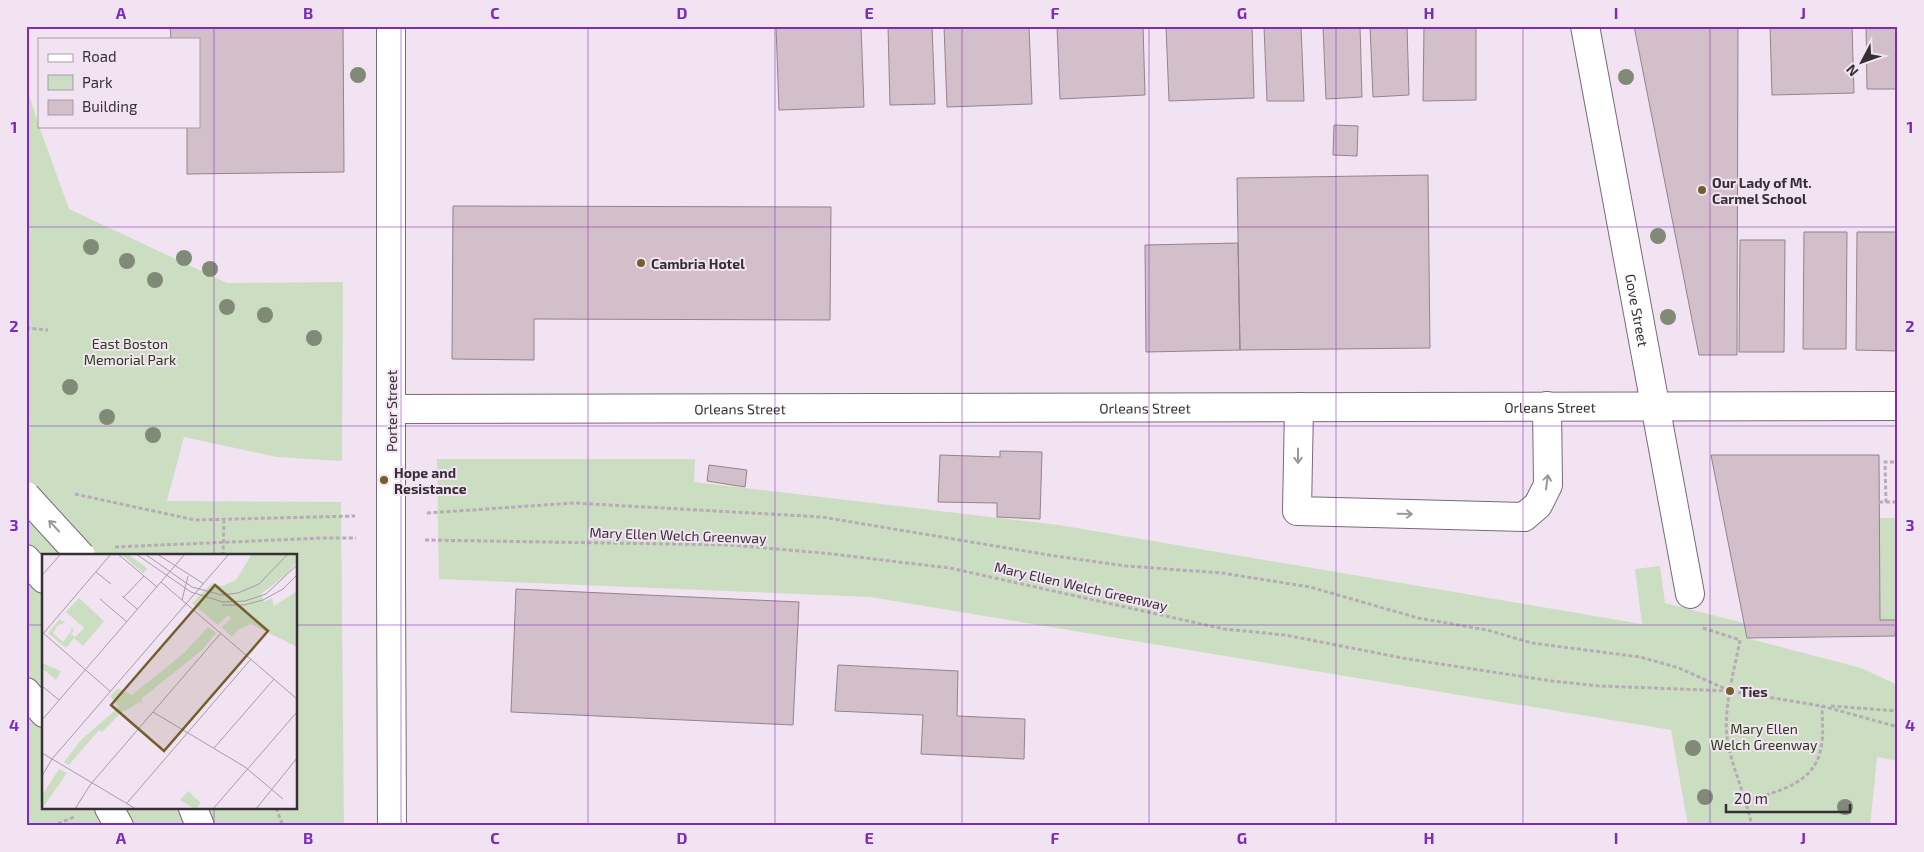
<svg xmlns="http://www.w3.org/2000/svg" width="1924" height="852" font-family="'Exo 2',sans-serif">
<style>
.green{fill:#ccdec2;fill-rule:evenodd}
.building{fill:#d3bfc9;stroke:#95828c}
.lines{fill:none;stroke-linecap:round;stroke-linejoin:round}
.minor-casing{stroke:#786b78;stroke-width:30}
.major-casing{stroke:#786b78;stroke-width:30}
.highway-casing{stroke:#786b78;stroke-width:30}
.path{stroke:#b7abb7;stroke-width:3;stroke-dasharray:4 2.5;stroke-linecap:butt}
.minor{stroke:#fff;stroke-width:28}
.major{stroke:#fff;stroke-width:28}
.highway{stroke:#fff;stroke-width:28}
.major-bridge-casing{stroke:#786b78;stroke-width:30;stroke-linecap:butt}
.highway-bridge-casing{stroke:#786b78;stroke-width:30;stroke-linecap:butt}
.major-bridge{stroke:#fff;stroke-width:28}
.highway-bridge{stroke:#fff;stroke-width:28}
.tree{fill:#818977}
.oneway{stroke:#9a989a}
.grid{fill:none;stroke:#7b2cbf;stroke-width:1;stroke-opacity:0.55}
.poi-dot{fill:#755d2e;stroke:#f2e3f2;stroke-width:2}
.labels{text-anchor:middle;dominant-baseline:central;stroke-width:4;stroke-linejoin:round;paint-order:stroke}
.poi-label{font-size:14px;font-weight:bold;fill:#363036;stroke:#f2e3f2;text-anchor:start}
.street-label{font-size:14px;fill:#363036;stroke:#f2e3f2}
.park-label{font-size:14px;fill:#253f12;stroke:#f2e3f2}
.inset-road{fill:none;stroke:#a79ba7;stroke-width:1}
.view{fill:#755d2e;fill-opacity:0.15;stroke:#755d2e;stroke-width:2.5}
.inset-edge{fill:none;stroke:#363036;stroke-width:2.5}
.neatline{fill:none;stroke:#7b2cbf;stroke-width:2}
.grid-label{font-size:16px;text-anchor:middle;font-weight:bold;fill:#7b2cbf}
</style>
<rect width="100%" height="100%" fill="#f2e3f2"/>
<!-- green -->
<path class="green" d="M 26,85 L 39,126 L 69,209 L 227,283 L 343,282 L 342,461 L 277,457 L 184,437 L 167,501 L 341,502 L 344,826 L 26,826 ZM 44,556 L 296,556 L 296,808 L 44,808 Z
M 437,459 L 695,459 L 694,482 L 1059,525 L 1642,624 L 1635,569 L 1660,566 L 1665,603 L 1744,623 L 1747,638 L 1861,668 L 1898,685 L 1898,761 L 1877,757 L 1870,826 L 1688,826 L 1671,730 L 870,597 L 439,579 Z
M 1879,518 L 1898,518 L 1898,629 L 1880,620 Z"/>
<!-- building -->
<path class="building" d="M 170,26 L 343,26 L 344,172 L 187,174 L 187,126 L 199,126 L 199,39 L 171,39 Z
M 776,26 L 861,26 L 864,107 L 779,110 Z
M 888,26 L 932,26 L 935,104 L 890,105 Z
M 944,26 L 1029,26 L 1032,104 L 947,107 Z
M 1057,26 L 1143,26 L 1145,95 L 1060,99 Z
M 1166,26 L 1252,26 L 1254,98 L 1169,101 Z
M 1264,26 L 1301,26 L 1304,101 L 1267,101 Z
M 1323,26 L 1360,26 L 1362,97 L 1326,99 Z
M 1370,26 L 1407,26 L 1409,95 L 1373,97 Z
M 1424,26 L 1476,26 L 1476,100 L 1423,101 Z
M 1634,26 L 1738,26 L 1737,355 L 1699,355 Z
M 1770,26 L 1852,26 L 1854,93 L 1772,95 Z
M 1866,26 L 1898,26 L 1898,89 L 1867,89 Z
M 1334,125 L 1358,126 L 1357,156 L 1333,155 Z
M 1428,175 L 1430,348 L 1240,350 L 1237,178 Z
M 453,206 L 831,207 L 830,320 L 534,319 L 534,360 L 452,359 Z
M 1804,232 L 1847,232 L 1846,349 L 1803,349 Z
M 1857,232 L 1898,232 L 1898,351 L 1856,350 Z
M 1740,240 L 1785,240 L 1784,352 L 1739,352 Z
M 1238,243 L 1240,350 L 1146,352 L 1145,245 Z
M 1000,451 L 1042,452 L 1040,519 L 997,517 L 997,503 L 938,502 L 940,455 L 1000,457 Z
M 1711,455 L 1879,455 L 1880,620 L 1896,620 L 1895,636 L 1747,638 Z
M 709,465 L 747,470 L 745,487 L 707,481 Z
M 516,589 L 799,602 L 793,725 L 511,712 Z
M 838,665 L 958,671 L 957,716 L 1025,719 L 1024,759 L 921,754 L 923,715 L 835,711 Z"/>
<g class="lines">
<!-- minor casing -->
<g class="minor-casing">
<g id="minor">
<path id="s1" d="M 1585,26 L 1690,594"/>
<path d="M 1299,407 L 1297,511 L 1524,517 L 1538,505 L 1548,485 L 1547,406"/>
<path id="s2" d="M 391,409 L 1898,406"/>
</g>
</g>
<!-- major casing -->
<g class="major-casing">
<path id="major" d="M 391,26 L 391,480
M 391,580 L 392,826"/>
</g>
<!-- highway casing -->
<g class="highway-casing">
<path id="highway" d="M 26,559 L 44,579
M 26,692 L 44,713
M 109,808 L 119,826
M 193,808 L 200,826"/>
</g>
<!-- path -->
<path class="path" d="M 26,328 L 48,330
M 75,494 L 195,520 L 355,516
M 1879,502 L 1886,502 L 1885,462 L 1898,462
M 1886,502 L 1898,502
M 427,513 L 574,503 L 822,517 L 1055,556 L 1126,566 L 1222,573 L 1310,587 L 1418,618 L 1487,630 L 1532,643 L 1640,657 L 1679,668 L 1728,690
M 425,540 L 730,545 L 823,553 L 950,568 L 1224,629 L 1285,635 L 1408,659 L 1552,681 L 1599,686 L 1730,691 L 1822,706 L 1898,727
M 115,547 L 323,538 L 356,538
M 223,556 L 224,521
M 1703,628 L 1740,640 C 1734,673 1722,710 1728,744 C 1734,772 1746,798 1752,826
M 1831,706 L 1898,711
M 1747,801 C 1777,791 1814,785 1821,748 C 1824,735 1822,719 1822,706
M 276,808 L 283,826
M 52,826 L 74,817"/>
<!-- minor -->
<use href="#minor" class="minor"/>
<!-- major -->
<use href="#major" class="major"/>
<!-- highway -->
<use href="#highway" class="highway"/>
<!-- major-bridge casing -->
<g class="major-bridge-casing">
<path id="major-bridge" d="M 391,480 L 391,580"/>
</g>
<!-- highway-bridge casing -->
<g class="highway-bridge-casing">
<path id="highway-bridge" d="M 26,496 L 81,556"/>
</g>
<!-- major-bridge -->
<use href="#major-bridge" class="major-bridge"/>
<!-- highway-bridge -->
<use href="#highway-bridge" class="highway-bridge"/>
</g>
<!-- trees -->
<g class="tree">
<circle cx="358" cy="75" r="8"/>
<circle cx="1626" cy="77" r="8"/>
<circle cx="1658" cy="236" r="8"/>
<circle cx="91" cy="247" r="8"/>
<circle cx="184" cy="258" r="8"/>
<circle cx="127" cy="261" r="8"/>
<circle cx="210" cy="269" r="8"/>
<circle cx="155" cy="280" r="8"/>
<circle cx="227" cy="307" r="8"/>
<circle cx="265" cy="315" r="8"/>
<circle cx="1668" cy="317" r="8"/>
<circle cx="314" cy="338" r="8"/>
<circle cx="70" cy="387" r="8"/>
<circle cx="107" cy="417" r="8"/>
<circle cx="153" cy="435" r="8"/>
<circle cx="1693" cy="748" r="8"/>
<circle cx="1705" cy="797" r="8"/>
<circle cx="1845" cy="807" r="8"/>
</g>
<!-- one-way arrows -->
<defs><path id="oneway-shaft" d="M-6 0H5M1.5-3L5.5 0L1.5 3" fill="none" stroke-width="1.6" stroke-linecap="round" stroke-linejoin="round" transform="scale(1.25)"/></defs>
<g class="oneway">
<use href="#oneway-shaft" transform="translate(1298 456) rotate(90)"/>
<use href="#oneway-shaft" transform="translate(1547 482) rotate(-82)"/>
<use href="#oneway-shaft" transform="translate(1405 514) rotate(1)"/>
<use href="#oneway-shaft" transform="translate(54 526) rotate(-133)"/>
</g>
<!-- grid -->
<path class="grid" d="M 214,26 L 214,556M 401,26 L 401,826M 588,26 L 588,826M 775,26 L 775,826M 962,26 L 962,826M 1149,26 L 1149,826M 1336,26 L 1336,826M 1523,26 L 1523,826M 1710,26 L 1710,826M 26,227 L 1898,227M 26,426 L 1898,426M 26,625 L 44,625M 296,625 L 1898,625M 214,808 L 214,826"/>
<!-- markers -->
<g class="poi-dot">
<circle cx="1702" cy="190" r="5"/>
<circle cx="641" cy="263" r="5"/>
<circle cx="384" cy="480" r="5"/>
<circle cx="1730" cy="691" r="5"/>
</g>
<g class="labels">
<!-- poi labels -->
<g class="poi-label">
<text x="1712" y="182">Our Lady of Mt.<tspan x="1712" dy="16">Carmel School</tspan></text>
<text x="651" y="263">Cambria Hotel</text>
<text x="394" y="472">Hope and<tspan x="394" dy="16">Resistance</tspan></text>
<text x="1740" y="691">Ties</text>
</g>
<!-- street labels -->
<g class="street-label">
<text stroke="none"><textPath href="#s1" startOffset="289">Gove Street</textPath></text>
<text stroke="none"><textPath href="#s2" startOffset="1159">Orleans Street</textPath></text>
<text stroke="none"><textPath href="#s2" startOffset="754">Orleans Street</textPath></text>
<text stroke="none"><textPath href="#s2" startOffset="349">Orleans Street</textPath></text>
<text transform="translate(391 411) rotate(-90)">Porter Street</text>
<text transform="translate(678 535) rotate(2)">Mary Ellen Welch Greenway</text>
<text transform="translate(1081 586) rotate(13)">Mary Ellen Welch Greenway</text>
</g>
<!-- park labels -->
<g class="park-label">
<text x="130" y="343">East Boston<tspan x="130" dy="16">Memorial Park</tspan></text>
<text x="1764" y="728">Mary Ellen<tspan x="1764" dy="16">Welch Greenway</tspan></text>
</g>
</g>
<!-- overview -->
<g transform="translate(42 554)">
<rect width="255" height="255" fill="#f2e3f2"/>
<path d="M 79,0 L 86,0 L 106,15 L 101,19 ZM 210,0 L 255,0 L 255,8 L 244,21 L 219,40 L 222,48 L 230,44 L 232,52 L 255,37 L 255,93 L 209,70 L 196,76 L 190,83 L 179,73 L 189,65 L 186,61 L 176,71 L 150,49 L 170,29 L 180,32 L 194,26 ZM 37,44 L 62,67 L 41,92 L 32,84 L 24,94 L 6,79 L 18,65 L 23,69 L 16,71 L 11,79 L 21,88 L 30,76 L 27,72 L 32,76 L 29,80 L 33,83 L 42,74 L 24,58 ZM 166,73 L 174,79 L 160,96 L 99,145 L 101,150 L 98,148 L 79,159 L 60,178 L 57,176 L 27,211 L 22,208 L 40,185 L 77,153 L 68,142 L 76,134 L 90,141 L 142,99 ZM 0,109 L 19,117 L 14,126 L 0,114 ZM 17,215 L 25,219 L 0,255 L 0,241 ZM 146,237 L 159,249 L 153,255 L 138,246 Z" fill="#ccdec2"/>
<path class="inset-road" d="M 76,0 L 115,33M 94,0 L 149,38 L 181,48 L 203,47 L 224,40 L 255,11M 103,0 L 150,33 L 180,41 L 196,39 L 217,30 L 246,0M 115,0 L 162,30M 54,18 L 69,30M 0,21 L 19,0M 119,28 L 255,145M 80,42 L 95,55M 82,43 L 102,22M 58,45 L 85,68M 140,46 L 146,22M 180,51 L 202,51 L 221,46 L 241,35 L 255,21M 0,78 L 69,138M 0,81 L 69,0M 0,132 L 17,146M 111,158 L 203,213 L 241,245M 0,166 L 143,0M 172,194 L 232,125M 0,199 L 94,255M 0,222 L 10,205 L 187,0M 85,249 L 209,105M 33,255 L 48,231 L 179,79M 171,255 L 255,158M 214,255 L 255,204"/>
<path class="view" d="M 173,31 L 226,77 L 122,197 L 69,151 Z"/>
<rect width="255" height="255" class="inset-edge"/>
</g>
<!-- border -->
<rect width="1924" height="852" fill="none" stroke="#f2e3f2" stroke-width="55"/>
<!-- legend -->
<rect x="38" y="38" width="162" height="90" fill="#f2e3f2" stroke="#a79ba7"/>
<rect x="48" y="54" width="25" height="8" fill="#ffffff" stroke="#a79ba7"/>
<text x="82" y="62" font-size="15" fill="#363036">Road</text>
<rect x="48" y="75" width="25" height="15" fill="#ccdec2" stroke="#a79ba7"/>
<text x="82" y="88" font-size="15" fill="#363036">Park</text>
<rect x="48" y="100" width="25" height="15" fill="#d3bfc9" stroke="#a79ba7"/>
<text x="82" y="112" font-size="15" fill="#363036">Building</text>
<!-- north arrow -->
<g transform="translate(1862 62) rotate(229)" stroke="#f2e3f2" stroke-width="4" paint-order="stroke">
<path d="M0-4L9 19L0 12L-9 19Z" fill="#363036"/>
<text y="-8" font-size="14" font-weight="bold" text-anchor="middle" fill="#363036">N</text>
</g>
<!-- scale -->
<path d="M1726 804v8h124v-8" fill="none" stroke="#363036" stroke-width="2.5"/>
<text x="1734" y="804" font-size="15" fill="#363036" stroke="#f2e3f2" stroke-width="4" paint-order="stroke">20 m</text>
<rect x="28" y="28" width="1868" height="796" class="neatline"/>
<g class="grid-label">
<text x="121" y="19">A</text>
<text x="308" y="19">B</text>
<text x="495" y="19">C</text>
<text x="682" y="19">D</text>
<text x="869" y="19">E</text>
<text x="1055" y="19">F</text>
<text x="1242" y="19">G</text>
<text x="1429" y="19">H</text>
<text x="1616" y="19">I</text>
<text x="1803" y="19">J</text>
<text x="14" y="133">1</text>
<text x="1910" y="133">1</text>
<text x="14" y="332">2</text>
<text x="1910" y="332">2</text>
<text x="14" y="531">3</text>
<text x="1910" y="531">3</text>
<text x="14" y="731">4</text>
<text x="1910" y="731">4</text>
<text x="121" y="844">A</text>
<text x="308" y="844">B</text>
<text x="495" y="844">C</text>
<text x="682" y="844">D</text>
<text x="869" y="844">E</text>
<text x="1055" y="844">F</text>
<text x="1242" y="844">G</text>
<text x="1429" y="844">H</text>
<text x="1616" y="844">I</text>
<text x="1803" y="844">J</text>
</g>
</svg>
